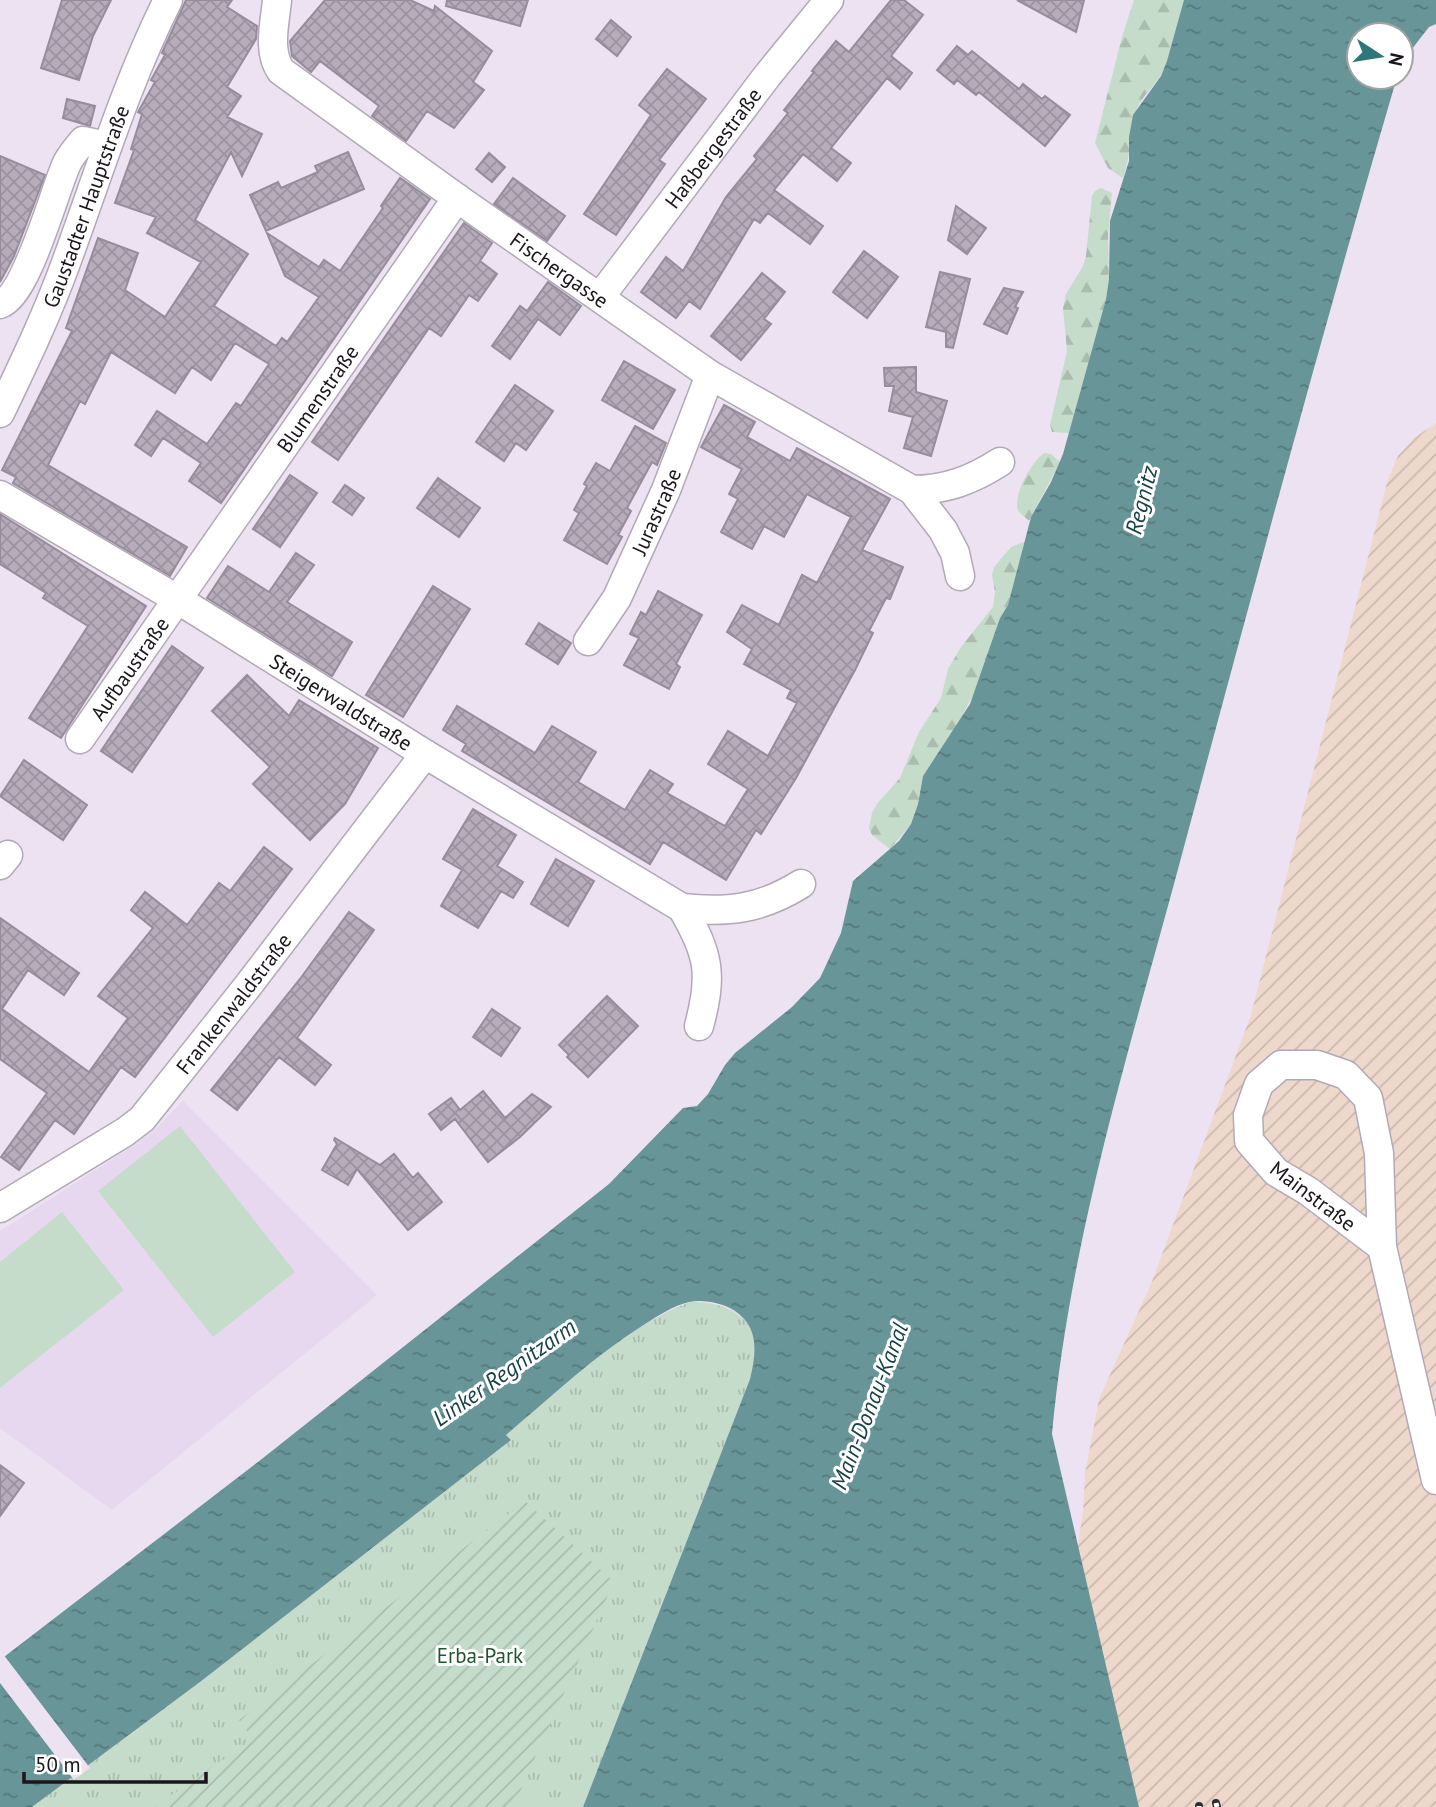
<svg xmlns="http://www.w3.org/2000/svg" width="1436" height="1807" font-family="'PT Sans',sans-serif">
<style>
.built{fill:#e7d8ef}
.industrial{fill:url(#industrial-furrows)}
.forest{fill:url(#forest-firs)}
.park{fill:url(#park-tufts)}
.garden{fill:url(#garden-furrows)}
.pitch{fill:#c5dcca}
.water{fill:url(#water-ripples)}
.pier{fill:#ece2f2}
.building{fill:url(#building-cross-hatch);stroke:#968c9b;stroke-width:2}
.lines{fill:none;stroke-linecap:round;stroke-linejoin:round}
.minor-casing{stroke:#b2a9b7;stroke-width:31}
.minor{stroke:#fff;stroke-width:28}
.rail-casing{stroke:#2f2b31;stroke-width:8}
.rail{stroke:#fff;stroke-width:5;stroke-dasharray:16;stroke-linecap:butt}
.labels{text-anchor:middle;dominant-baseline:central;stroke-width:6;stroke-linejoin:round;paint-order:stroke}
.street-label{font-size:21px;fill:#1a161b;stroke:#fff}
.park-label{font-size:21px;fill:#215432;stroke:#fff}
.water-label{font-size:23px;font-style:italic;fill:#164245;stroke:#fff}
</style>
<defs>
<pattern id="industrial-furrows" width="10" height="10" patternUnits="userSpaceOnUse" patternTransform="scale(1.75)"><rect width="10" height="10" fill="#eed8cb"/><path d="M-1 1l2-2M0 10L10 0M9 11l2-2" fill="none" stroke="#ccb9ae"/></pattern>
<pattern id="forest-firs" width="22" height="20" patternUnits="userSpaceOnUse" patternTransform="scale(1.75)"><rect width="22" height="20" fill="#c5dcca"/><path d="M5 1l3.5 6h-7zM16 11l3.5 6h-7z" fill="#a9bcad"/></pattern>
<pattern id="park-tufts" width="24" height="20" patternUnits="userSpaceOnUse" patternTransform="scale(1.75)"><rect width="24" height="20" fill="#c5dcca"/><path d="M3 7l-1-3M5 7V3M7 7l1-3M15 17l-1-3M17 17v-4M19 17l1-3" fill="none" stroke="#a9bcad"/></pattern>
<pattern id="garden-furrows" width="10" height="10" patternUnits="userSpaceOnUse" patternTransform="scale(1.75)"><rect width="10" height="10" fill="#c5dcca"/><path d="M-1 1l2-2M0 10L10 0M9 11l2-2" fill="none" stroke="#a9bcad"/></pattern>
<pattern id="water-ripples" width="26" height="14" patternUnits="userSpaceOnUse" patternTransform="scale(1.75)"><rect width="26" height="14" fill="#689598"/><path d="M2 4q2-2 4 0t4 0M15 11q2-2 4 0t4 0" fill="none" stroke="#55797b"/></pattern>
<pattern id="building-cross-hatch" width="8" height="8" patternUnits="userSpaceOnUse" patternTransform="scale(1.75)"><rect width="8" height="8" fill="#b6acbb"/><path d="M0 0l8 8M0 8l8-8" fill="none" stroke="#9c93a0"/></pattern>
</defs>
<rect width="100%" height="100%" fill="#ece2f2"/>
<!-- built -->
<path class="built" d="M 183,1101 L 377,1295 L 112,1510 L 0,1428 L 0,1231 L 138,1143 L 155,1130 Z"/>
<!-- industrial -->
<path class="industrial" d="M 1436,423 L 1436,1807 L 954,1807 L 1078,1545 L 1083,1511 L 1085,1474 L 1099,1399 L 1151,1284 L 1251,1015 L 1388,479 L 1398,456 L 1414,438 Z"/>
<!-- forest -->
<path class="forest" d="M 1134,0 L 1184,0 C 1178,25 1174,50 1162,73 C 1155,86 1142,96 1137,109 C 1128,131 1132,155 1123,178 L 1108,168 L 1095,143 L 1122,37 Z
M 1101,188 L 1112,193 L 1108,236 L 1109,279 L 1106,299 L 1069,433 L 1052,432 L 1050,425 L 1067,351 L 1063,308 L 1066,294 L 1083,266 L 1086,256 L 1092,196 L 1095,191 Z
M 1044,453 L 1051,454 L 1060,462 L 1029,521 L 1018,511 C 1013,495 1030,464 1044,453 Z
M 1024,542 L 1015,584 L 1008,605 L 1000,618 L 979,683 L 957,726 L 923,776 L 918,804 L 911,824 L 890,849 L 872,835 L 869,828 L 872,813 L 877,804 L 900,778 L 919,732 L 941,698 L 948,669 L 961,647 L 993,607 L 995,592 L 992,575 L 994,567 L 1011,547 Z"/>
<!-- park -->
<path class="park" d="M 690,1302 C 722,1301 756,1314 756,1352 C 756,1361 752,1371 750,1379 L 583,1807 L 32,1807 L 200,1682 L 511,1440 L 506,1435 C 563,1387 619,1329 690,1302 Z"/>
<!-- garden -->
<path class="garden" d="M 525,1501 L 614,1582 L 513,1807 L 154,1807 L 253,1739 L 239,1720 Z"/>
<!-- pitch -->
<path class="pitch" d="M 180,1126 L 295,1272 L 213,1337 L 98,1191 Z
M 62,1212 L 124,1290 L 0,1388 L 0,1262 Z"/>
<!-- water -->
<path class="water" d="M 1184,0 L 1436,0 L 1436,24 L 1429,27 L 1401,63 L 1401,35 L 1359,35 L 1359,77 L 1397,77 C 1321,336 1251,597 1181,858 C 1130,1048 1070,1238 1052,1434 L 1139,1807 L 583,1807 L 750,1379 C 756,1354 760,1328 735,1311 C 723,1303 703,1299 689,1302 C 673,1306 659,1315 645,1324 C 595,1355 551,1397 506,1435 L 511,1440 L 200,1682 L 32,1807 L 0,1807 L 0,1660 L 258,1462 L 609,1184 L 683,1108 L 697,1106 L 708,1094 L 725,1065 L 735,1053 L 792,1007 L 820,978 L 841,933 L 853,881 L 899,841 L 911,824 L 918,804 L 923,776 L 970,704 L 1000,618 L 1008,605 L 1031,517 L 1051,482 L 1063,454 L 1106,299 L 1109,279 L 1110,221 L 1129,161 L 1129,137 L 1133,115 L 1161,76 L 1167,61 Z"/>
<!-- pier -->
<path class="pier" d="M 3,1654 L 90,1768 L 74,1780 L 0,1683 L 0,1656 Z"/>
<!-- building -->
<path class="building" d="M 62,0 L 111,0 L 93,36 L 79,80 L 41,68 Z
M 186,0 L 232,0 L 227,7 L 257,26 L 256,39 L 227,87 L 241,96 L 227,117 L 262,134 L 242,176 L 231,152 L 195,220 L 248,254 L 214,306 L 276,346 L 282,338 L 287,342 L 319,297 L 285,276 L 267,233 L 319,267 L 324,260 L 340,271 L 383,208 L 381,206 L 400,178 L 430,199 L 221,503 L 189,481 L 201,463 L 163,438 L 151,456 L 135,445 L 157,411 L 207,444 L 236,403 L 241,406 L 269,364 L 235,343 L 211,380 L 192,367 L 175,393 L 111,352 L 85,404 L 80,401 L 48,465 L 187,547 L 170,576 L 13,483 L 16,477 L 2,470 L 72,331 L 66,328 L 98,238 L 138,253 L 125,290 L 165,317 L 201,262 L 147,233 L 156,217 L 115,203 L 134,150 L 131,149 L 142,114 L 138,112 L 155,82 L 151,80 L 165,55 L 162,53 Z
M 325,0 L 410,0 L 434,11 L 435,6 L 492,51 L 473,82 L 484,90 L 454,128 L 427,111 L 406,141 L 372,116 L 379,106 L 320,61 L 311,72 L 292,56 L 290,41 Z
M 447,0 L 528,0 L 520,26 L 446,6 Z
M 891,0 L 904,0 L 923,15 L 891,56 L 912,73 L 900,89 L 887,78 L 831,148 L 851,163 L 837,181 L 803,154 L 774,190 L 823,226 L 810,244 L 768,213 L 760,223 L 754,219 L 700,309 L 689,301 L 676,318 L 641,292 L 666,257 L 683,271 L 726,197 L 757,159 L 754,156 L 788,113 L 784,110 L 814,72 L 812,71 L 836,41 L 849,52 Z
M 1017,0 L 1084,0 L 1076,32 Z
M 611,20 L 631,37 L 617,56 L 596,39 Z
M 957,46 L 968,55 L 972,51 L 1019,89 L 1023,84 L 1042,99 L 1045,96 L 1070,115 L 1045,146 L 979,92 L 976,95 L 957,80 L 954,84 L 937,70 Z
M 667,69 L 706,99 L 659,160 L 665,164 L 616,235 L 584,214 L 651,115 L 639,105 Z
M 67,99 L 95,106 L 90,126 L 63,118 Z
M 348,152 L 364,189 L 266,231 L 250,195 L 278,182 L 281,188 L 318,172 L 315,166 Z
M 489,153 L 505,167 L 492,182 L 476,169 Z
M 0,156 L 45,175 L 14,256 L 0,282 Z
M 513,178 L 565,216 L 547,241 L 494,204 Z
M 956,206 L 986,228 L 967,254 L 948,240 Z
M 464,223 L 492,243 L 480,261 L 497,274 L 478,301 L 469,295 L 441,336 L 429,328 L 338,460 L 312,442 Z
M 864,251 L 898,277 L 867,318 L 833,292 Z
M 940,272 L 970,279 L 953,348 L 946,347 L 946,332 L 926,327 Z
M 762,273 L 785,292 L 764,319 L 771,324 L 741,360 L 711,336 Z
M 548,282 L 581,306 L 560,335 L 538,319 L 510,359 L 492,346 L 520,306 L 527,311 Z
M 1004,288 L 1023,292 L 1015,307 L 1018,308 L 1007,334 L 984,324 Z
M 624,361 L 675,390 L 653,429 L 602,400 Z
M 916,367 L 916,392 L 947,401 L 931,456 L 904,448 L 913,417 L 889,411 L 894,386 L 885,386 L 884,368 Z
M 515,385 L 553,411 L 526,450 L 516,443 L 504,461 L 476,442 Z
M 724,405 L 755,422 L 747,437 L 790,461 L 797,448 L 890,499 L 862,550 L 903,567 L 890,599 L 886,598 L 869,631 L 873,633 L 855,670 L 796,778 L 761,834 L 756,830 L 726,880 L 663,842 L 650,864 L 462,751 L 466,744 L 443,730 L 457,706 L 535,753 L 552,726 L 596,752 L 578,782 L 625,810 L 650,770 L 673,784 L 667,793 L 725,826 L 748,789 L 708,764 L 728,731 L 768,756 L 797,703 L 787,698 L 791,690 L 744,664 L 752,649 L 727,632 L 742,605 L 779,625 L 802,575 L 817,583 L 851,517 L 807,494 L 784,537 L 764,526 L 752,549 L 721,532 L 738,499 L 729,494 L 742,469 L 701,447 Z
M 635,426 L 666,443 L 657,465 L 652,462 L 627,508 L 631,511 L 618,535 L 622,537 L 607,564 L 564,540 L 579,513 L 574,510 L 587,486 L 584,484 L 596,463 L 610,471 Z
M 290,475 L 317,493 L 280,547 L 253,529 Z
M 438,478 L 480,508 L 459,537 L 417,508 Z
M 345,485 L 364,498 L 352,515 L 333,502 Z
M 0,514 L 146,606 L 61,738 L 29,718 L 88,626 L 43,598 L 46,593 L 0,564 Z
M 296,553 L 314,565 L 287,602 L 352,642 L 332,676 L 207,598 L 228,566 L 269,592 Z
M 433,586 L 470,609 L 403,717 L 366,695 Z
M 658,591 L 702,615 L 676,664 L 680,667 L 669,689 L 624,665 L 639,638 L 630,634 L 641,612 L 646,615 Z
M 539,623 L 571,643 L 558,664 L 526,644 Z
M 172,646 L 203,668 L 132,772 L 101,751 Z
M 247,675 L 289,716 L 299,700 L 378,748 L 345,804 L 310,840 L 253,784 L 270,767 L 212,711 Z
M 24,760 L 87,805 L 63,840 L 0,796 Z
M 473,809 L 516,835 L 497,866 L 523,882 L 513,898 L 501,891 L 478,928 L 441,906 L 462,870 L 443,859 Z
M 264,847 L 292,869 L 135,1077 L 121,1067 L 74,1134 L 55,1120 L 19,1170 L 1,1157 L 47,1093 L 0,1059 L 0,918 L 79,973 L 64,995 L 28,970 L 2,1009 L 89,1072 L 128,1018 L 98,996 L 153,928 L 131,910 L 145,892 L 187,925 L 219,883 L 230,891 Z
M 556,859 L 594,881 L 568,926 L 531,904 Z
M 349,912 L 374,930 L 297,1038 L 331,1065 L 315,1085 L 279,1057 L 237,1110 L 211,1090 L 300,979 Z
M 607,996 L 638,1026 L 588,1077 L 567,1057 L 569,1055 L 559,1045 Z
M 492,1009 L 520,1028 L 501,1056 L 473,1037 Z
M 483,1091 L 505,1118 L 532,1094 L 551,1107 L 520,1137 L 488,1162 L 455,1119 L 441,1130 L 429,1114 L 451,1098 L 460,1110 Z
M 335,1138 L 380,1165 L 394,1154 L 413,1178 L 418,1173 L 442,1202 L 408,1230 L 357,1169 L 348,1185 L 322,1170 L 337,1144 L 334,1140 Z
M 0,1465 L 24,1483 L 0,1516 Z"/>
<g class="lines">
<!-- minor casing -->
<g class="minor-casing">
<g id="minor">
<path id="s1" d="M 277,0 C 275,23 267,51 281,71 L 457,198 L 710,375 L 912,490 L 943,530 L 955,553 L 960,576"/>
<path id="s2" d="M 600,297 L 767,76 L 829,0"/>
<path d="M 0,304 C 27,296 54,191 67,163 C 71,155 77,148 83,141 L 107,146"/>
<path id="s3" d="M 0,413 C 24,363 48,313 67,260 C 99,173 126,84 168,0"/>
<path d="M 912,490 C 946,490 972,480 1000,462"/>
<path id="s4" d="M 0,495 L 177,599 L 425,754 L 682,908 C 728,913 761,909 801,884"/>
<path id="s5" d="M 588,641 L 617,598 L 666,490 L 710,375"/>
<path id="s6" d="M 80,739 L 457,198"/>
<path d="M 0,865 L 8,855"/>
<path d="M 682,908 C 709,954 713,974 699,1026"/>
<path id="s7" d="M 0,1208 L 125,1132 L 142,1119 L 247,987 L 425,754"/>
<path d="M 1382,1247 L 1308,1191 L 1276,1172 L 1249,1141 L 1248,1115 L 1259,1084 L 1281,1065 L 1317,1065 L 1346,1075 L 1368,1098 L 1379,1153 L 1382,1247 L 1436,1480"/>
</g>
</g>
<!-- minor -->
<use href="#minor" class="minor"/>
<!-- rail casing -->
<g class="rail-casing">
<path id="rail" d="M 1216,1803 L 1217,1807
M 1199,1806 L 1199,1807"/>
</g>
<!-- rail -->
<use href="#rail" class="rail"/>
</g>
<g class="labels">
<!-- street labels -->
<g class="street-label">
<text stroke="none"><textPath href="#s2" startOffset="187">Haßbergestraße</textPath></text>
<text stroke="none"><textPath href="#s3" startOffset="224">Gaustadter Hauptstraße</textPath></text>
<text stroke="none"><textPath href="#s1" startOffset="415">Fischergasse</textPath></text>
<text stroke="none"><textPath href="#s6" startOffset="415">Blumenstraße</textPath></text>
<text stroke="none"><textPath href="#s5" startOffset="147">Jurastraße</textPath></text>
<text stroke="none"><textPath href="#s6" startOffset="86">Aufbaustraße</textPath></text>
<text stroke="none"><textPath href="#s4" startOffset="399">Steigerwaldstraße</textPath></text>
<text stroke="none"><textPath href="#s7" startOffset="315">Frankenwaldstraße</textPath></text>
<text transform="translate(1313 1196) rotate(37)">Mainstraße</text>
</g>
<!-- park labels -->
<g class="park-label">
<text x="480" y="1655">Erba-Park</text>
</g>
<!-- water labels -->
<g class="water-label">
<text transform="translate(1141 500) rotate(-76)">Regnitz</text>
<text transform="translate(504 1372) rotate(-35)">Linker Regnitzarm</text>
<text transform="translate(869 1406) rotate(-69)">Main-Donau-Kanal</text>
</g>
</g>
<!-- north arrow -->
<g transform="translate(1380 56) rotate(102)"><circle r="33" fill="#ffffff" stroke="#a3a2a4" stroke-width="2"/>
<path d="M0-5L12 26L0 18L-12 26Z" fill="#2d7779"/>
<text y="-10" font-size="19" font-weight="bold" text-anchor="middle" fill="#1a161b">N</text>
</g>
<!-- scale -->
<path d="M24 1772v10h182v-10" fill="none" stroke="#1a161b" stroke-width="3.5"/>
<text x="35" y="1772" font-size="21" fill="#1a161b" stroke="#ffffff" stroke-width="5" paint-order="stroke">50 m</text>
</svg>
